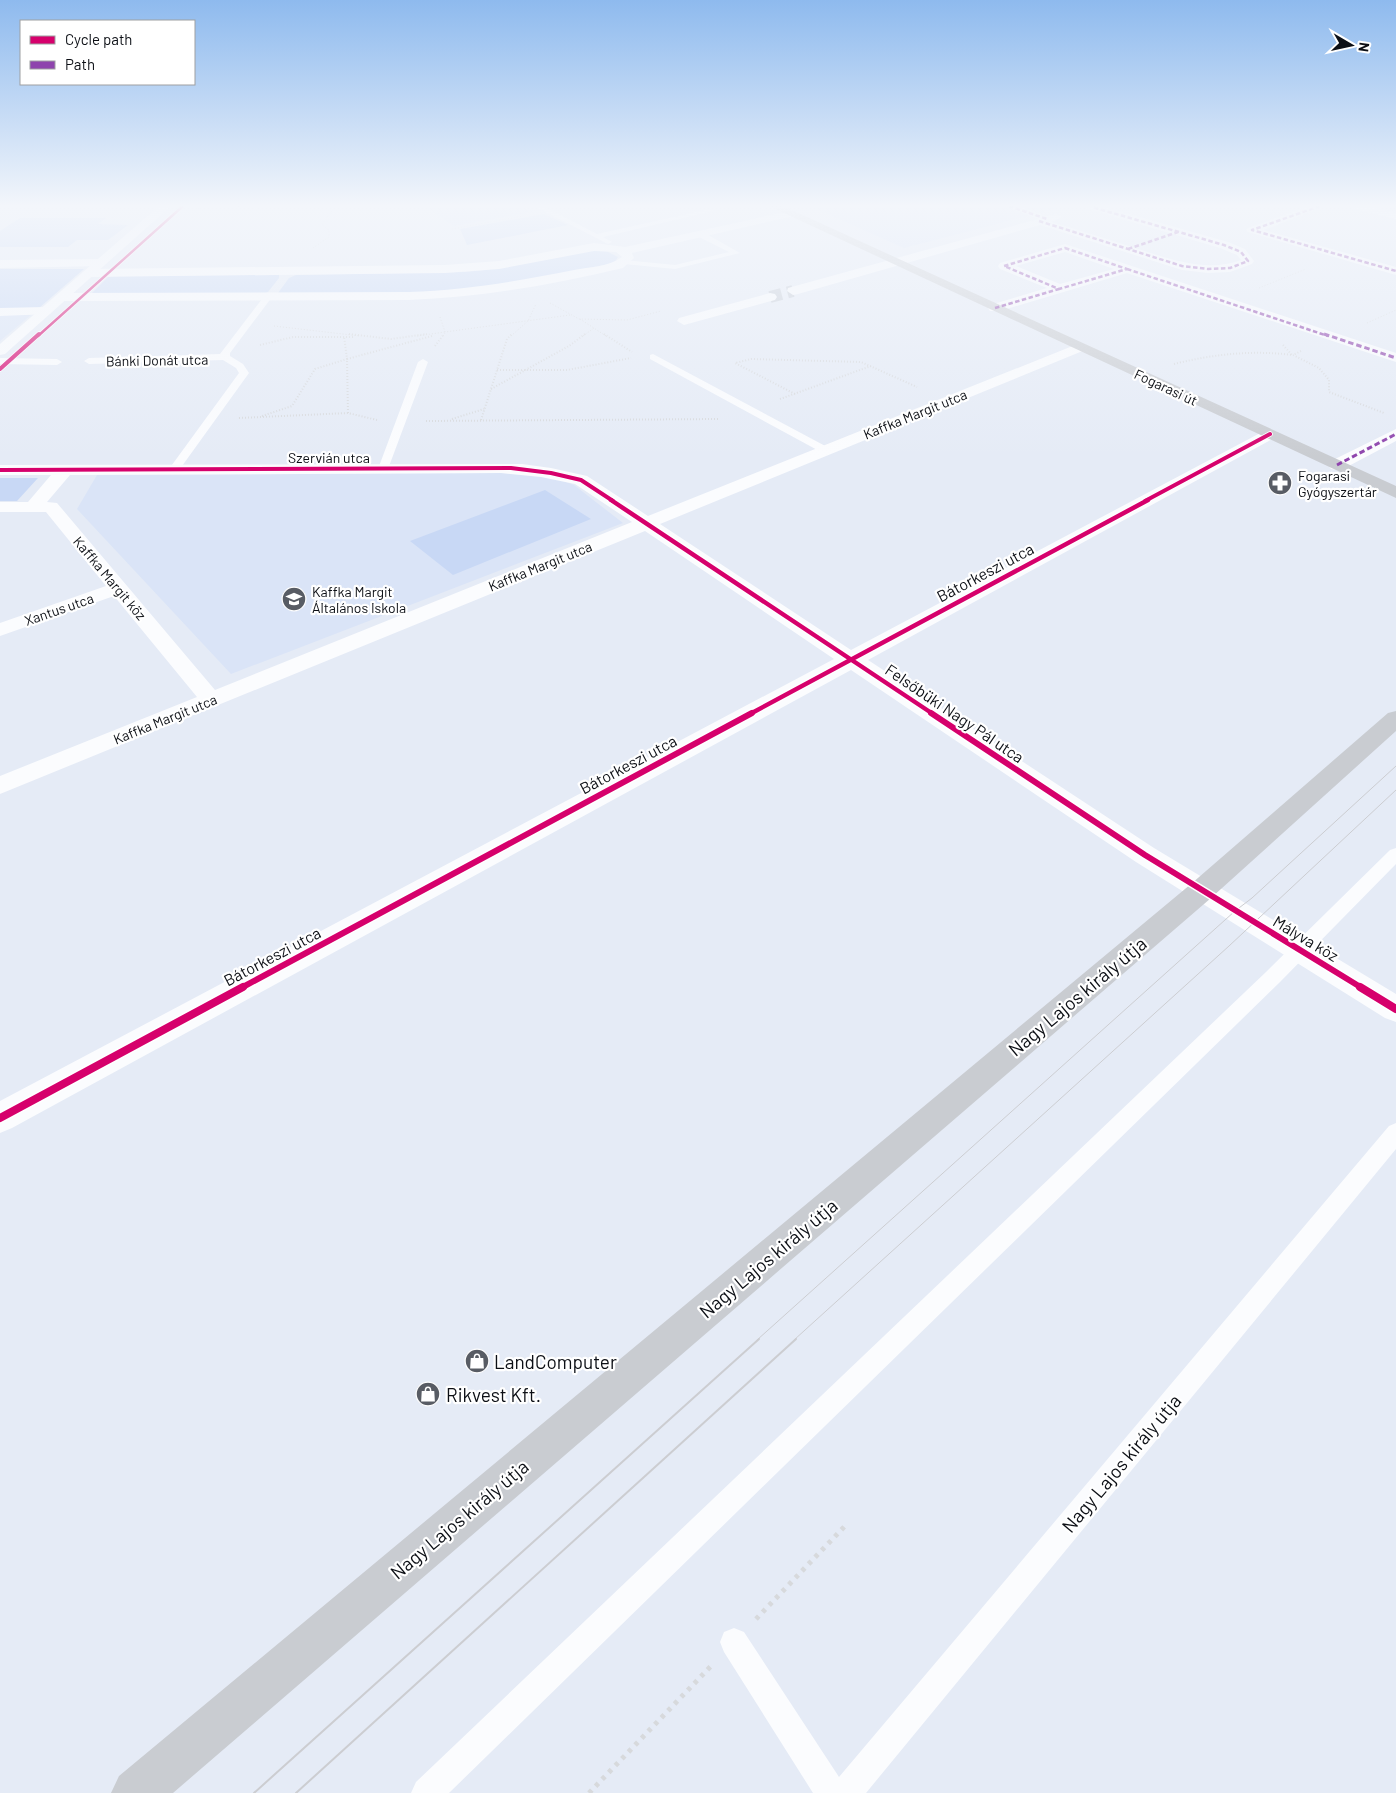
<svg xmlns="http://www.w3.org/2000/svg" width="1396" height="1793" font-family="Barlow,sans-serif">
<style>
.built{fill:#dae4f7}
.green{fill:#c8d8f5}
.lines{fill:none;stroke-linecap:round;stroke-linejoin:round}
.minor-tunnel{stroke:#c4cad4;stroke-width:12;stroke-dasharray:12 6;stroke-linecap:butt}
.path-far2{stroke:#d7d9dc;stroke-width:1;stroke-dasharray:1 2;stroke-linecap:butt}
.path-far1{stroke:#d7d9dc;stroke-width:2;stroke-dasharray:1 2;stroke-linecap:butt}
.path{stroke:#d7d9dc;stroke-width:5;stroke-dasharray:4 5.5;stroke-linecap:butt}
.service{fill:#fbfcfe;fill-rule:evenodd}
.pedestrian{fill:#fbfcfe;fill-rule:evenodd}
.minor{fill:#fbfcfe;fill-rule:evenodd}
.tertiary{fill:#fbfcfe;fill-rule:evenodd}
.secondary{fill:#c9ccd1;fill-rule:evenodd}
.tram-far1{stroke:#cccdd1;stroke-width:1}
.tram{stroke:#cccdd1;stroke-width:2}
.quiet-far1{stroke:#8e44ad;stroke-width:2.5;stroke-dasharray:4.5 2.5;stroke-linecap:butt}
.quiet{stroke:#8e44ad;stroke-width:3;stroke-dasharray:5.5 3;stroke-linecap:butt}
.cycleway-far4-casing{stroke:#fff;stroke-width:4}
.cycleway-far3-casing{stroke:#fff;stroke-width:5.5}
.cycleway-far2-casing{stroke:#fff;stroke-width:7}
.cycleway-far1-casing{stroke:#fff;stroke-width:9}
.cycleway-casing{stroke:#fff;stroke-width:11}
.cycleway-far4{stroke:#d6006c;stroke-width:2.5}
.cycleway-far3{stroke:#d6006c;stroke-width:4}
.cycleway-far2{stroke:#d6006c;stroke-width:4.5}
.cycleway-far1{stroke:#d6006c;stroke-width:6}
.cycleway{stroke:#d6006c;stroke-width:8}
.labels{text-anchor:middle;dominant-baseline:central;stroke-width:4.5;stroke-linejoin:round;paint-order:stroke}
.far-street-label{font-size:14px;fill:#0c0f15;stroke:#fff}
.far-poi-label{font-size:14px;fill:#0c0f15;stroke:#fff;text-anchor:start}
.street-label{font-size:16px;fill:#0c0f15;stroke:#fff}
.near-street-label{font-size:19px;fill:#0c0f15;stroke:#fff}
.near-poi-label{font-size:19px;fill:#0c0f15;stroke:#fff;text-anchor:start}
</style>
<rect width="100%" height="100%" fill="#e5ebf6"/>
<!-- built -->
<path class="built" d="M 424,206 L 521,206 L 533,212 L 454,226 Z
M 810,206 L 1066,206 L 904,248 Z
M 0,315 L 31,315 L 0,341 Z
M 510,473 L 550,476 L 574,485 L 623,523 L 231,674 L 77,509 L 97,475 Z"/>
<!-- green -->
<path class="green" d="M 544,214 L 568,225 L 467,245 L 460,229 Z
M 20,218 L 106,218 L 98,224 L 128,225 L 108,240 L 77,240 L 68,247 L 0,247 L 0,231 Z
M 580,250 L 606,251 L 618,257 L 614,263 L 460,293 L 278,293 L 289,278 L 296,275 L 465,272 L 485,270 Z
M 0,269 L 84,269 L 39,308 L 0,308 Z
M 275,275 L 279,275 L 279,278 L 268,292 L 263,294 L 94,295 L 92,293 L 108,277 L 112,276 Z
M 0,478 L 38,478 L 17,501 L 0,501 Z
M 545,490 L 591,519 L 453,575 L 410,541 Z"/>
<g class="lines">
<!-- minor-tunnel -->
<path class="minor-tunnel" d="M 770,297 L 793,291"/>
<!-- path-far2 -->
<path class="path-far2" d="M 223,206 L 251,207 L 241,216
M 0,207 L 129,207
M 189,211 L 208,206
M 452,229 L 523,216
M 313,248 L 329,237 L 329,230 L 322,225 L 335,206
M 1259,288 L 1306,269
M 550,303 L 579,319 L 627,320 L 661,311
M 440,317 L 445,332 L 570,315
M 580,319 L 606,336
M 1367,323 L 1396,310
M 274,326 L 360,336
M 417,336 L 445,332
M 443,336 L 445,333
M 511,336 L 528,321 L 536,304
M 583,336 L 594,328"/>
<!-- path-far1 -->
<path class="path-far1" d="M 349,334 L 391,339 L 427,334
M 604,334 L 632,352
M 260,345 L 293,337 L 353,337
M 1283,345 L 1292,355
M 435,346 L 444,334
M 1301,351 L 1293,355 L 1319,368 L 1329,380 L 1329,392 L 1384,413
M 1174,364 C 1214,354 1252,350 1293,355
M 497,370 L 567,370 L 631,358
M 491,389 L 569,346 L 585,334
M 795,394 L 735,363 L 751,359 L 861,362 L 917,387
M 780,399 L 871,366
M 348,413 L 347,359 L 432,336
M 262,416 L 292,406 L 315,369 L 347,359 L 344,336
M 239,418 L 348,413 L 377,420
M 452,419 L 484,409
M 481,420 L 507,339 L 512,334
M 426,421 L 720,419"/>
<!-- path -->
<path class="path" d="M 756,1619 L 845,1526
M 589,1793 L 712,1665"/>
<!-- service -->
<path class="service" d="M 534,206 L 543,206 L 597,234 L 710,209 L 713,211 L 603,237 L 612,242 L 608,244 Z
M 697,232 L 703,232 L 740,253 L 675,269 L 624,264 L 620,262 L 624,260 L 675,265 L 729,252 L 697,236 Z
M 265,295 L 272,297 L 230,353 L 230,356 L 243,364 L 249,373 L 177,473 L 169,473 L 168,471 L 169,469 L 239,373 L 236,368 L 223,360 L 89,364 L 84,361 L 89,358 L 220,354 Z
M 653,354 L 829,448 L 830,450 L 825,453 L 821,452 L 650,359 L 650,355 Z
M 0,358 L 57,359 L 62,362 L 57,365 L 0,364 Z
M 423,359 L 428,362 L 388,469 L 383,472 L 379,471 L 378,469 L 418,362 Z
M 1396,848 L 1396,864 L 1280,982 L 449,1793 L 411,1793 L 416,1782 L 1266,972 L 1390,850 Z
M 1396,1123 L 1396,1149 L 866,1793 L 813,1793 L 724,1652 L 720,1642 L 724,1632 L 734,1628 L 744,1632 L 839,1777 L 1389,1126 Z"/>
<!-- pedestrian -->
<path class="pedestrian" d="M 1004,206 L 1019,206 L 1053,219 L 1048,222 L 1044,221 Z"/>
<!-- minor -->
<path class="minor" d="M 1087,206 L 1101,206 L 1228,242 L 1245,249 L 1254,261 L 1252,264 L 1230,272 L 1208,273 L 1182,270 L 1040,225 L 798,294 L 793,295 L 787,291 L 788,288 L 1056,214 L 1062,217 L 1052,222 C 1078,230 1104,238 1129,246 C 1165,257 1204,274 1241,260 L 1237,255 L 1220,248 L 1088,209 Z
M 1309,206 L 1325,206 L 1264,230 L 1396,267 L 1396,275 L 1248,232 L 1246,230 L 1248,228 Z
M 1349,206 L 1369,206 L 1396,213 L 1396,219 L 1350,208 Z
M 790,211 L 796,214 L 794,216 L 632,253 L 634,258 L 623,268 C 553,285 481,297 409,300 L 62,301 L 55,297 L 62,293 L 409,292 C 465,290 519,281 574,270 C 589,267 609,267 622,257 L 616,252 L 594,251 L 499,269 L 445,273 L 88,277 L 82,273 L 88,269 L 445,265 L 499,261 L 594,243 L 625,247 Z
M 1065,244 L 1396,353 L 1396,362 L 1127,273 L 1000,311 L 990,311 L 988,308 L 990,305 L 1047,288 L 1000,269 L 998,266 L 1000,263 ZM 1065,252 L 1114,269 L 1060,284 L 1016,266 Z
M 100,259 L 104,260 L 106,263 L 104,266 L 0,268 L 0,260 Z
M 770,293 L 775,294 L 777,297 L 775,300 L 684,325 L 677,321 L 679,318 Z
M 45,307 L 50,308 L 52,311 L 50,314 L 0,316 L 0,308 Z
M 1080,343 L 1085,344 L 1087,347 L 1085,350 L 660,524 L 851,650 L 1264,431 L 1276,431 L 1278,434 L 1276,437 L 868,660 L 1154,848 L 1396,994 L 1396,1022 L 1385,1018 L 1136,862 L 851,670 L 12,1128 L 0,1133 L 0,1101 L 834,659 L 645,531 L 0,794 L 0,776 L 197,697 L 114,596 L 0,636 L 0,623 L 106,586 L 46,512 L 0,512 L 0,502 L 28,502 L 51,475 L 0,475 L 0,465 L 522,464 L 551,468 L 587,476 L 648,516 ZM 501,473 L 541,477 L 575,484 L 632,522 L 215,690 L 57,503 L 47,502 L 70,475 Z
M 1396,429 L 1396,441 L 1343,469 L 1337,470 L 1331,469 L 1328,465 L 1331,461 Z"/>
<!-- tertiary -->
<path class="tertiary" d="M 159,206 L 171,206 L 5,354 L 0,355 L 0,344 Z"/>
<!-- secondary -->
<path class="secondary" d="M 769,206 L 783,206 L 1396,486 L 1396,498 Z
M 1396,711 L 1396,731 L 1211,898 L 173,1793 L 111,1793 L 119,1776 L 1191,884 L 1388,713 Z"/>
<!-- tram-far1 -->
<path class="tram-far1" d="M 757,1340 L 1235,911 L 1252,898 L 1396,766
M 794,1340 L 1229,946 L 1396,790"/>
<!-- tram -->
<path class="tram" d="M 254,1793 L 759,1339
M 296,1793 L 796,1339"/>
<!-- quiet-far1 -->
<path class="quiet-far1" d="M 1009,206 L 1047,219
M 1320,206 L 1252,230 L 1396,271
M 1039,221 L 1182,266 L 1208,269 L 1230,268 L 1248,261 L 1241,252 L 1224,245 L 1092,207
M 1065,248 L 1127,269 L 1059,289 L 1004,266 Z
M 1128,249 L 1178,232
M 1127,269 L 1328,336
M 995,308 L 1059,289"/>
<!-- quiet -->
<path class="quiet" d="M 1324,334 L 1396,358
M 1337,465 L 1396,434"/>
<!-- cycleway-far4 casing -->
<g class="cycleway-far4-casing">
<path id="cycleway-far4" d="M 38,336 L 183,206"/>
</g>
<!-- cycleway-far3 casing -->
<g class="cycleway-far3-casing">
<path id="cycleway-far3" d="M 0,369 L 39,334
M 0,470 L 511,468 L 551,473 L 581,480 L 613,501
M 1145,501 L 1270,434"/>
</g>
<!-- cycleway-far2 casing -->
<g class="cycleway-far2-casing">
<path id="cycleway-far2" d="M 611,500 L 933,714
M 750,714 L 1148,500"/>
</g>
<!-- cycleway-far1 casing -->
<g class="cycleway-far1-casing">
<path id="cycleway-far1" d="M 931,713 L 1145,855 L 1362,988
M 241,988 L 752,713"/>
</g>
<!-- cycleway casing -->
<g class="cycleway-casing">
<path id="cycleway" d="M 1360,987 L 1396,1009
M 0,1118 L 243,987"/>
</g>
<!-- cycleway-far4 -->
<use href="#cycleway-far4" class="cycleway-far4"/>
<!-- cycleway-far3 -->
<use href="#cycleway-far3" class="cycleway-far3"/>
<!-- cycleway-far2 -->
<use href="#cycleway-far2" class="cycleway-far2"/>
<!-- cycleway-far1 -->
<use href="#cycleway-far1" class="cycleway-far1"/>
<!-- cycleway -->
<use href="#cycleway" class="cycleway"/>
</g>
<!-- sky -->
<linearGradient id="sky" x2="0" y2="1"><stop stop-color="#8ebaee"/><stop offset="0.45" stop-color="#f3f6fb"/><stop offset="1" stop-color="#f3f6fb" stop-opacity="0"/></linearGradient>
<rect width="1396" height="457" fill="url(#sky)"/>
<!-- icons -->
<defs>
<g id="pharmacy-disc" transform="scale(1.25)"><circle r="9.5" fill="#585c64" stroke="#fff"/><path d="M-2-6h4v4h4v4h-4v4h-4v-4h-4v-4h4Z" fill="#fff"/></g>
<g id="school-disc" transform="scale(1.25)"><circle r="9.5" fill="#585c64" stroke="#fff"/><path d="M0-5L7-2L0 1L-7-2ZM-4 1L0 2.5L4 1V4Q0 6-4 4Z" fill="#fff"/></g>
<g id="shop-disc" transform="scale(1.25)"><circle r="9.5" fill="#585c64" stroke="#fff"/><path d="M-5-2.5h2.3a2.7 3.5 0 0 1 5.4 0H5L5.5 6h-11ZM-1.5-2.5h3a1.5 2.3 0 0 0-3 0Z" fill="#fff"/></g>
</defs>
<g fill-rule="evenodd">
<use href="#pharmacy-disc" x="1280" y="483"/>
<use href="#school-disc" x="294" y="599"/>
<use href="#shop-disc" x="477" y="1361"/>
<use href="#shop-disc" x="428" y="1394"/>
</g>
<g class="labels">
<!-- far-street labels -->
<g class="far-street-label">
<text transform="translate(157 360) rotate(-1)">Bánki Donát utca</text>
<text transform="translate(1166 387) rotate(25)">Fogarasi út</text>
<text transform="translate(915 414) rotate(-22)">Kaffka Margit utca</text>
<text x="329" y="457">Szervián utca</text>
<text transform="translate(540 566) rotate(-22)">Kaffka Margit utca</text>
<text transform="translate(110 578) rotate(50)">Kaffka Margit köz</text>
<text transform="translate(59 609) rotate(-19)">Xantus utca</text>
<text transform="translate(165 719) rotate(-22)">Kaffka Margit utca</text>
</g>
<!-- far-poi labels -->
<g class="far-poi-label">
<text x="1298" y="475">Fogarasi<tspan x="1298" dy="16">Gyógyszertár</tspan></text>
<text x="312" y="591">Kaffka Margit<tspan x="312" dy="16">Általános Iskola</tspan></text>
</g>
<!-- street labels -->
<g class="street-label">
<text transform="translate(985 572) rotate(-28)">Bátorkeszi utca</text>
<text transform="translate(955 713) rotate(34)">Felsőbüki Nagy Pál utca</text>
<text transform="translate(628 764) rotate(-28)">Bátorkeszi utca</text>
<text transform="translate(1306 938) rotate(31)">Mályva köz</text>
<text transform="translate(272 956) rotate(-28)">Bátorkeszi utca</text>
</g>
<!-- near-street labels -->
<g class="near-street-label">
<text transform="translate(1077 996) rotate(-40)">Nagy Lajos király útja</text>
<text transform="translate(768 1258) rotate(-40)">Nagy Lajos király útja</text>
<text transform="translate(1121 1463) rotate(-50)">Nagy Lajos király útja</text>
<text transform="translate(459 1519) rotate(-40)">Nagy Lajos király útja</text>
</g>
<!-- near-poi labels -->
<g class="near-poi-label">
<text x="494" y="1361">LandComputer</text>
<text x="446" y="1394">Rikvest Kft.</text>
</g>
</g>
<!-- legend -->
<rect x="20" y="20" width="175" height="65" fill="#ffffff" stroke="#9e9fa1"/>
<rect x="30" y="36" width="25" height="8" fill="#d6006c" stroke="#9e9fa1"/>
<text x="65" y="45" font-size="15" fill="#0c0f15">Cycle path</text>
<rect x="30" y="61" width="25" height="8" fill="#8e44ad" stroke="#9e9fa1"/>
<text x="65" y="70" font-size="15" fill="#0c0f15">Path</text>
<!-- north arrow -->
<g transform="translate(1351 45) rotate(99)" stroke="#ffffff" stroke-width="4" paint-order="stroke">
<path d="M0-4L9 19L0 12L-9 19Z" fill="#0c0f15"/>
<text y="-8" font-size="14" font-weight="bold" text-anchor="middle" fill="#0c0f15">N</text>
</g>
</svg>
